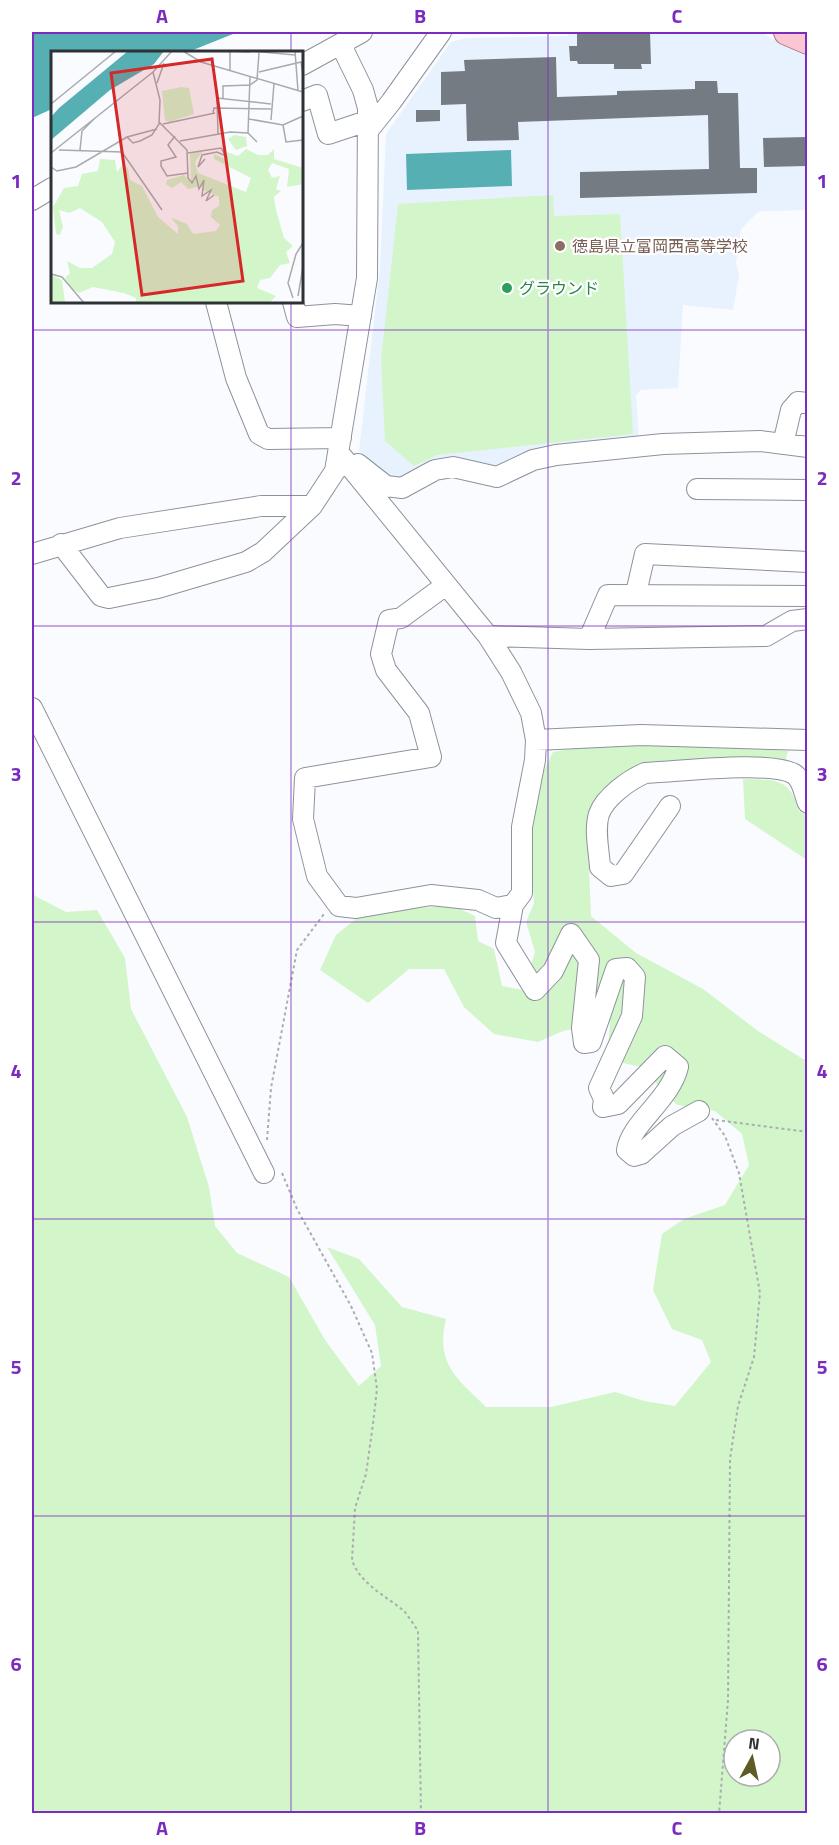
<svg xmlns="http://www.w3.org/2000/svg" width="839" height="1845" font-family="'Titillium Web','Noto Sans JP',sans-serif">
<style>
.built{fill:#e8f2fe}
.green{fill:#d2f5ca;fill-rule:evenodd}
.water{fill:#56b0b3}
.building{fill:#757b83}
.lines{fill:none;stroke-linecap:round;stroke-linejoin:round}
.minor-casing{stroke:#8d939b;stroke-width:22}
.major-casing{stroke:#b17a88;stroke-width:28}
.path{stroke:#abadb1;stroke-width:2;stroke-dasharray:3 3;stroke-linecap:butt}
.minor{stroke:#fff;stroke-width:20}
.major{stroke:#fac6d3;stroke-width:26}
.grid{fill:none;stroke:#7b2cbf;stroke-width:1.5;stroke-opacity:0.55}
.education-dot{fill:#8d6e63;stroke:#fff;stroke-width:2}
.leisure-dot{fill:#2e9e5b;stroke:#fff;stroke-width:2}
.labels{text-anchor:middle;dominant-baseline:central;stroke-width:4.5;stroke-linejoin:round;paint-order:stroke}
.education-label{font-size:16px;fill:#785e54;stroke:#fff;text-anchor:start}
.leisure-label{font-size:16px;fill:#27864d;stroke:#fff;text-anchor:start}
.inset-road{fill:none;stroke:#a8abae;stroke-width:1.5}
.view{fill:#d62828;fill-opacity:0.15;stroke:#d62828;stroke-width:3}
.inset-edge{fill:none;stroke:#2f3235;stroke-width:3}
.neatline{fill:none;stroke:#7b2cbf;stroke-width:2}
.grid-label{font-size:20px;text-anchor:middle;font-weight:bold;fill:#7b2cbf}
</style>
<rect width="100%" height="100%" fill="#f9fbff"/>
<!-- built -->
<path class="built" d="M 568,32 L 759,32 L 807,56 L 807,210 L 759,211 L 741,229 L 736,263 L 739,275 L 733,310 L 683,305 L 678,388 L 641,390 L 636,395 L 639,440 L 532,450 L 502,464 L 414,478 L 388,479 L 359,451 L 380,268 L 386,134 L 451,42 L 467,38 L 568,36 Z"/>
<!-- green -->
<path class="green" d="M 553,195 L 554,216 L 620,214 L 633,434 L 437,455 L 414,466 L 385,441 L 381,359 L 398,204 Z
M 664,745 L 736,746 L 788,751 L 785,762 L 656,762 L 633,770 L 602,789 L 587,819 L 591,916 L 636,953 L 703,989 L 758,1031 L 803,1059 L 807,1059 L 807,1813 L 32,1813 L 32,885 L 35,896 L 66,912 L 97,910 L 125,958 L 131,1009 L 187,1117 L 209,1187 L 215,1226 L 237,1253 L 289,1277 L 325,1340 L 359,1386 L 381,1366 L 375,1325 L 327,1247 L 359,1259 L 402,1307 L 446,1319 C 435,1364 457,1378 486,1407 L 551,1407 L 615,1392 L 644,1401 L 675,1406 L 711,1362 L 702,1340 L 672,1329 L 653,1290 L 662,1234 L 684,1219 L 725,1205 L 749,1165 L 742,1134 L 715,1111 L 677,1105 L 641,1067 L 614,1061 L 608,1048 L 610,1023 L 563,1031 L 538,1042 L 494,1034 L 464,1007 L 444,969 L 409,969 L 368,1003 L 320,970 L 336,935 L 363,913 L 452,905 L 475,916 L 478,941 L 494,949 L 502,986 L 523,990 L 535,952 L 526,922 L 534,903 L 530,843 L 542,774 L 553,752 L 578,747 ZM 734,1740 L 770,1740 L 770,1776 L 734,1776 Z
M 743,779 C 775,780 790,777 799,811 L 807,816 L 807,860 L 745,819 Z"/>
<!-- water -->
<path class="water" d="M 32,32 L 238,32 L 188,52 L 52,52 L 52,109 L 32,118 Z
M 511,150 L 512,186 L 407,190 L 406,154 Z"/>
<!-- building -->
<path class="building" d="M 577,32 L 650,32 L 651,64 L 641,64 L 642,69 L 614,69 L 614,64 L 578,64 L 577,61 L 570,61 L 569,46 L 577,46 Z
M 556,57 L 557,97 L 617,95 L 617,91 L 695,89 L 695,81 L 717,81 L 718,93 L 738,93 L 740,168 L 757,168 L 757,193 L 580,198 L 580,172 L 709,169 L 708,115 L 518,122 L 519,140 L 467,141 L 466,104 L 441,105 L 441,72 L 465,71 L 464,60 Z
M 416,110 L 440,110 L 440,121 L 416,122 Z
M 807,137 L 807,166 L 764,167 L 763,138 Z"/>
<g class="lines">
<!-- minor casing -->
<g class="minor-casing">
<path id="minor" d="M 302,65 L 362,32
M 302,101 L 317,95 L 328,134 L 367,121
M 367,132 L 391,102 L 441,32
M 32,200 L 52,188
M 216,302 L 236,378 L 259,434 L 268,439 L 341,438
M 293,302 L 297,317 L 335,314 L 361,316
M 783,444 L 791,410 L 798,402 L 808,403
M 339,453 L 488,636 L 511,672 L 531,713 L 536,740 L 535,760 L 522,827 L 522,893 L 513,905 L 506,943 L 535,990 L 553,971 L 571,934 L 589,960 L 582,1028 L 584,1043 L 591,1042 L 616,969 L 627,968 L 635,977 L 632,1016 L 599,1088 L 604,1099 L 603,1107 L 618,1104 L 665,1056 L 678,1067 C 670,1100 631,1123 627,1150 L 634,1156 L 641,1154 L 672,1126 L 699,1111
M 358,464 L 386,486 L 402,488 L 435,470 L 453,467 L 497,477 L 533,460 L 556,455 L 663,444 L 760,441 L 808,447
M 697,489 L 808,490
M 61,544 L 101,596 L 109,598 L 158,588 L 246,562 L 263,552 L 312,506 L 335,471 L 367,278 L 368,108 L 363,90 L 341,45
M 32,554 L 120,528 L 261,506 L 312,506
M 446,585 L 401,618 L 389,620 L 381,654 L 386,670 L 419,713 L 431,757 L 305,778 L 303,819 L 317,876 L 339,906 L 356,908 L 431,895 L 478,900 L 496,908 L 513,905
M 636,593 L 645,554 L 808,562
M 488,636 L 589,639 L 766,636 L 792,621 L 808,619
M 589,639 L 608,595 L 808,596
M 32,708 L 264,1173
M 536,740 L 641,735 L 808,740
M 670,806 L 623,874 L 611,876 L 600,867 C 599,850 594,830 599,814 C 605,797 629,780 645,773 C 675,772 771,760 794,774 C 803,780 804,794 808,803"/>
</g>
<!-- major casing -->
<g class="major-casing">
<path id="major" d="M 787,32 L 808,41"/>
</g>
<!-- path -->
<path class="path" d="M 712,1118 L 725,1136 L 739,1173 L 760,1293 L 754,1357 L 738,1406 L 730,1459 L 728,1700 L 719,1814
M 716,1120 L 808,1132
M 267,1140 L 271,1088 L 297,950 L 324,914
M 282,1173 L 297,1209 L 351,1306 L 372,1353 L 377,1389 L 373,1424 L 366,1474 L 355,1508 L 352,1560 C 360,1584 386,1596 404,1611 C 409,1617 414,1625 418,1631 L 421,1814"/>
<!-- minor -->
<use href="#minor" class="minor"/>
<!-- major -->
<use href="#major" class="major"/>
</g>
<!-- grid -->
<path class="grid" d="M 291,32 L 291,52M 548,32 L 548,1814M 291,302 L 291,1814M 32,330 L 808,330M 32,626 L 808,626M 32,922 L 808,922M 32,1219 L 808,1219M 32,1516 L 808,1516"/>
<!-- markers -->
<circle class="education-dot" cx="560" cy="246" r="6"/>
<circle class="leisure-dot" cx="507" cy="288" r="6"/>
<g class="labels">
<!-- education labels -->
<g class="education-label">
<text x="572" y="246">徳島県立富岡西高等学校</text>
</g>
<!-- leisure labels -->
<g class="leisure-label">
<text x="519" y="288">グラウンド</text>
</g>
</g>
<!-- overview -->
<g transform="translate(51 51)">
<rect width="252" height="252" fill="#f9fbff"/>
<path d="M 130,36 L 138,37 L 143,63 L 118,71 L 114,69 L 111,40 ZM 183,84 L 195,86 L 196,95 L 185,99 L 177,88 ZM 195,98 L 207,104 L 217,104 L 223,98 L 223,108 L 252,117 L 252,133 L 236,136 L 238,118 L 221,112 L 217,119 L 221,127 L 229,125 L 225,138 L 230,140 L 223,146 L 225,159 L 233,187 L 242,195 L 235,201 L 239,212 L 229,214 L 219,227 L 209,229 L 206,237 L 225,245 L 218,252 L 85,252 L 85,247 L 73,242 L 42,236 L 28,242 L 20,237 L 14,227 L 19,222 L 16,210 L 29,217 L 41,217 L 61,203 L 64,191 L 51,171 L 29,157 L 18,162 L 8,159 L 12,176 L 9,184 L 5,183 L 2,156 L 13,137 L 27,135 L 31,123 L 47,120 L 49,108 L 64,109 L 66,121 L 72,113 L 77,117 L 79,129 L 91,135 L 107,166 L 127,183 L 127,175 L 120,167 L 124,168 L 136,173 L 142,183 L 165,180 L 169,174 L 160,166 L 161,159 L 168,155 L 168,146 L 152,139 L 150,135 L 137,138 L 130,131 L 121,137 L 115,133 L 116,129 L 133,124 L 140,132 L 139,103 L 152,100 L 144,111 L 147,122 L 195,141 L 200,127 L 163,108 L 163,103 L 174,108 L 176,101 L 187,105 ZM 0,224 L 11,229 L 14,252 L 0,252 Z" fill="#d2f5ca"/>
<path d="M 77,0 L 113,0 L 103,13 L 59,39 L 0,89 L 0,66 L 8,57 Z" fill="#56b0b3"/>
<path class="inset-road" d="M 132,0 L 150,11 L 252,41M 179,0 L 199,1M 179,0 L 179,19M 199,0 L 244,4M 244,0 L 247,40M 208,21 L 250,11 L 252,24M 106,32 L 113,12M 172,47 L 172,35 L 199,34 L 206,29 L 208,2M 0,53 L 65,0M 162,62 L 163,57 L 220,58M 198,68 L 232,74 L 252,65M 220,69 L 223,33M 108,71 L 136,99 L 137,127 L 141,132 L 145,125 L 148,138 L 153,129 L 151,145 L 160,139 L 155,150 L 163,144M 112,73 L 164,62M 232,74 L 235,91 L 252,89M 197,82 L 199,26M 167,83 L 166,47 L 220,53M 124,85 L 117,94 L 125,106 L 110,110 L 110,115 L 116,125 L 137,122M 76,86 L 82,92 L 89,90 L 101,84 L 108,73 L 109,49 L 102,21M 129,90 L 179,81 L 197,82 L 206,91M 8,99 L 71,101 L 111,159M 29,99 L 31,80 L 44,67M 0,102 L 102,21 L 121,0M 137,102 L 170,97 L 175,105 L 166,101 L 151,104 L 147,116 L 154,108M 0,116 L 6,120 L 25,116 L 76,86 L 106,78M 0,223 L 11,226 L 33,252M 247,245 L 252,216M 242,247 L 237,232 L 245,203 L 252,192"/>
<path class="view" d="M 161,8 L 192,230 L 91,244 L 60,22 Z"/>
<rect width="252" height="252" class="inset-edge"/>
</g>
<!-- border -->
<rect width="839" height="1845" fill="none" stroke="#ffffff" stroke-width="66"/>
<!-- north arrow -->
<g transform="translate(752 1758) rotate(8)"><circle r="28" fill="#ffffff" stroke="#acadae" stroke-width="1.5"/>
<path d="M0-4.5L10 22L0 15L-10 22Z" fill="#5f5a26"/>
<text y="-9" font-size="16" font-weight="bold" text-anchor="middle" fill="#2f3235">N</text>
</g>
<rect x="33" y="33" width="773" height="1779" class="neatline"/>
<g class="grid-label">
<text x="162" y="23">A</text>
<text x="420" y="23">B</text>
<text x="677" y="23">C</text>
<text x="16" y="188">1</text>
<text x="822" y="188">1</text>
<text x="16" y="485">2</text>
<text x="822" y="485">2</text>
<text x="16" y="781">3</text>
<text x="822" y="781">3</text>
<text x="16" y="1078">4</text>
<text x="822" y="1078">4</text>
<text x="16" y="1374">5</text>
<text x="822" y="1374">5</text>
<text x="16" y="1671">6</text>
<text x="822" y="1671">6</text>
<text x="162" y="1835">A</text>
<text x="420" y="1835">B</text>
<text x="677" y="1835">C</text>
</g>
</svg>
